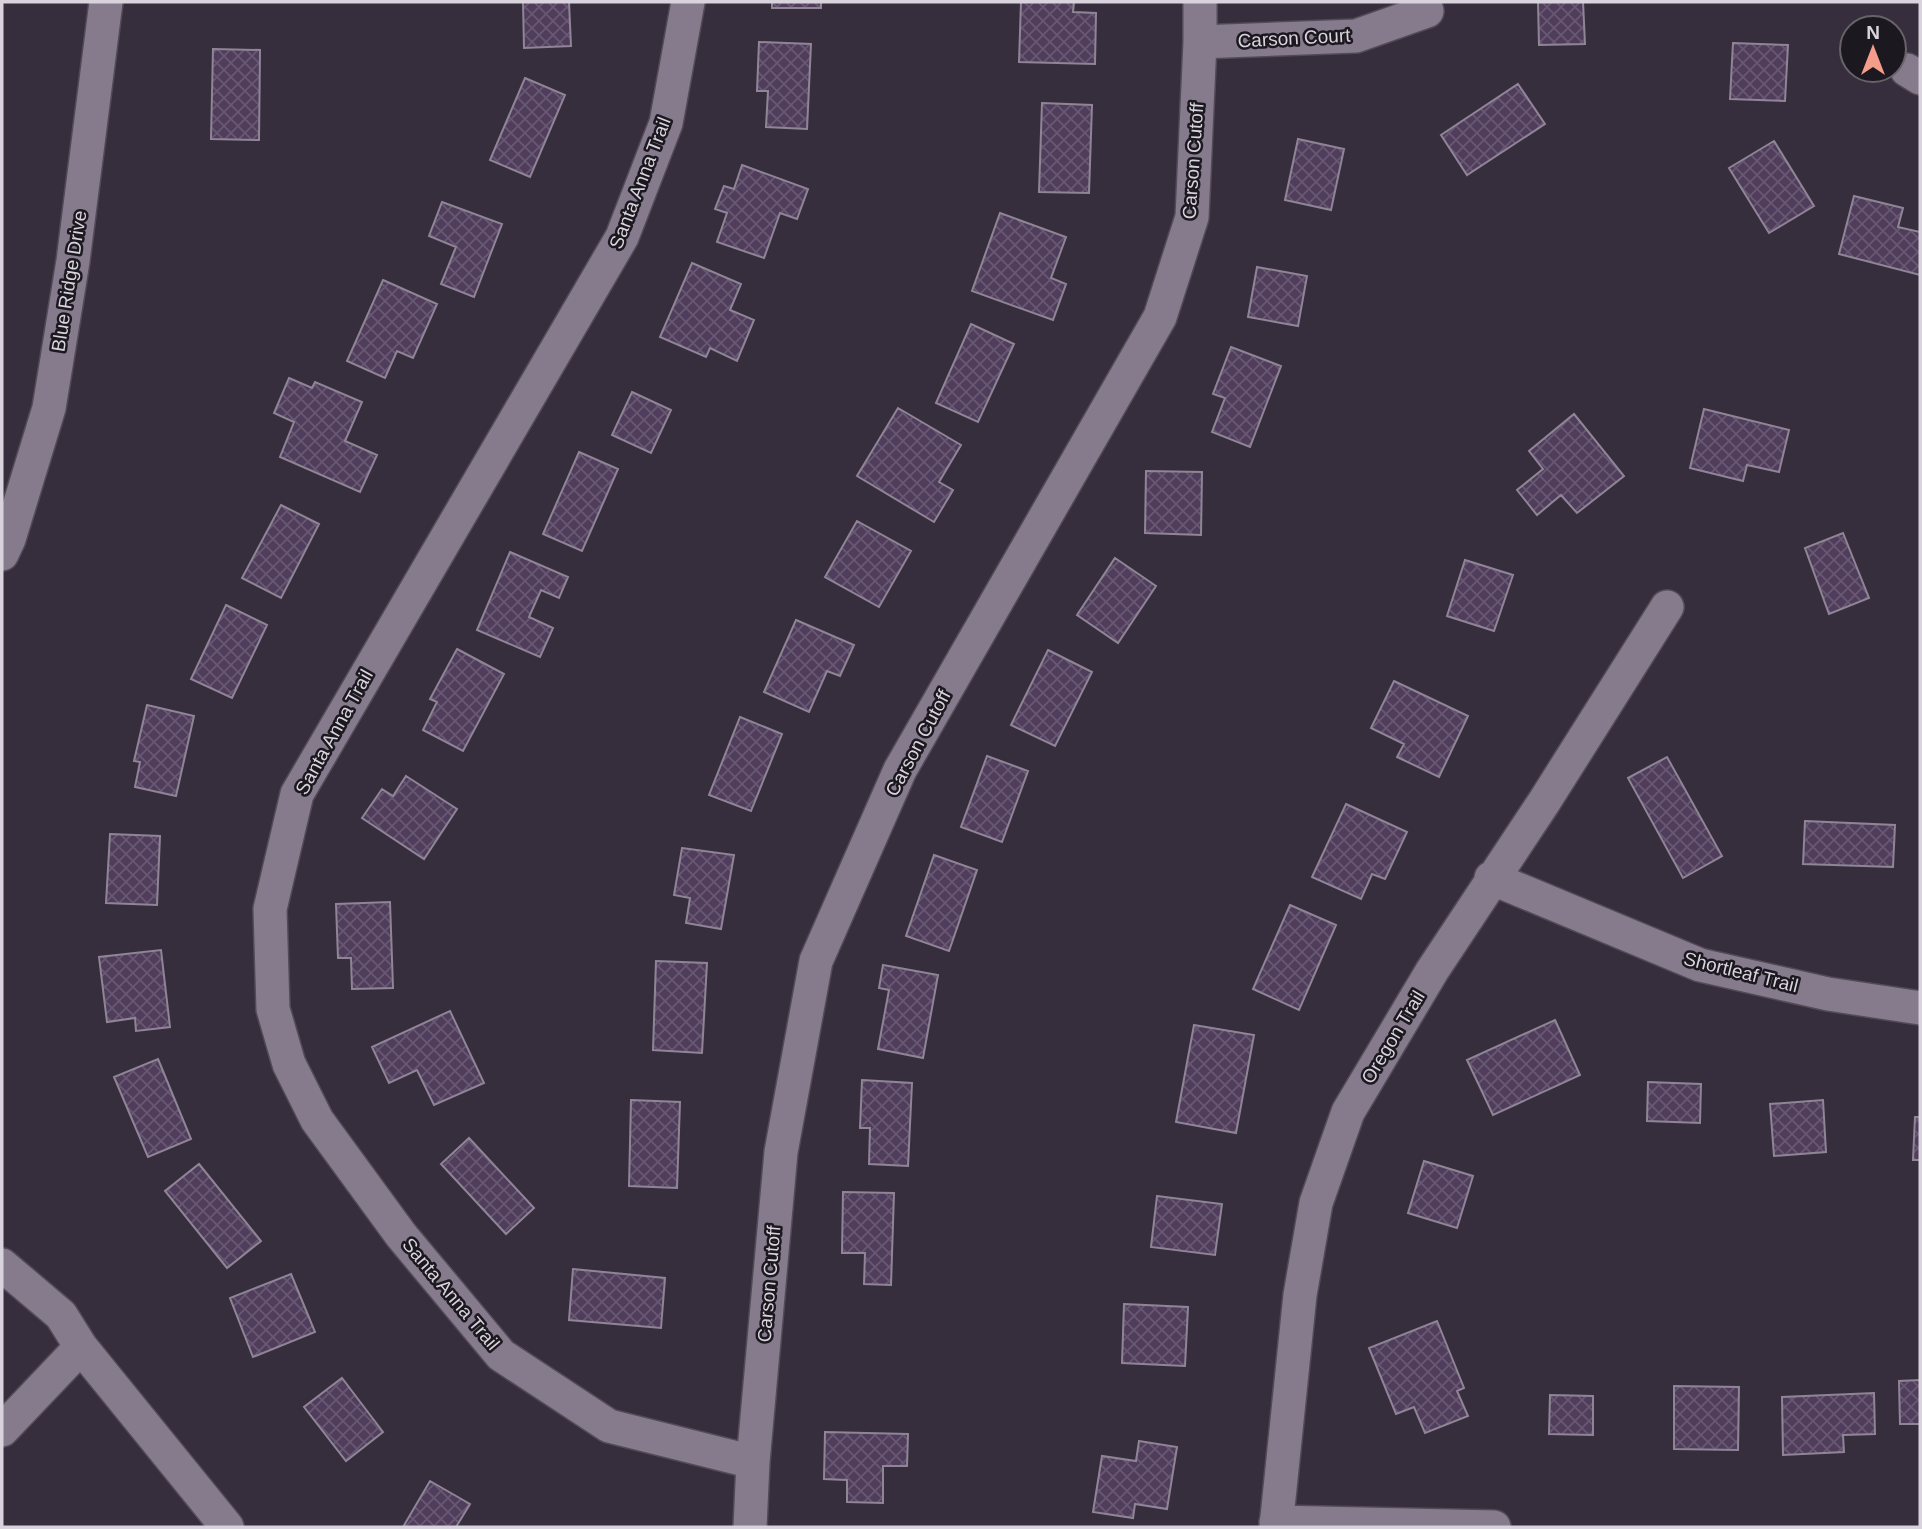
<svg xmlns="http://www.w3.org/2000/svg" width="1922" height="1529" font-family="Arial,sans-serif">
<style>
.building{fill:url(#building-cross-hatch);stroke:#8f8597;stroke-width:2}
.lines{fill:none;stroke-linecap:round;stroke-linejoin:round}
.minor-casing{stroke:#524b57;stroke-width:36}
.minor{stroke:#857b8d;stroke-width:33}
.labels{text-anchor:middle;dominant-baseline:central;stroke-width:5;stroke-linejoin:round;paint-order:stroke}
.street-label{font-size:19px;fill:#d9d3dd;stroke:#1c181f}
</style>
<defs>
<pattern id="building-cross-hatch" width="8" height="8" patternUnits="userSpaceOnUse" patternTransform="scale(1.75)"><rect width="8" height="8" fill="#4f3d5b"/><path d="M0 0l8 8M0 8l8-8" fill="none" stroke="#685872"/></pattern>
</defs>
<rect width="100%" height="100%" fill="#372e3d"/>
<!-- building -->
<path class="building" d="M 523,2 L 569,2 L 571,46 L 524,48 Z
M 772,2 L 821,2 L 821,8 L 772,8 Z
M 1021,2 L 1074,2 L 1073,12 L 1096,13 L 1095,64 L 1019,62 Z
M 1538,2 L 1583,2 L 1585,44 L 1539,45 Z
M 759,42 L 811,44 L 807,129 L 766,127 L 768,91 L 757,91 Z
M 1733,43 L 1788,45 L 1785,101 L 1730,99 Z
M 213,49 L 260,50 L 259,140 L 211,139 Z
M 525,78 L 565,95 L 530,177 L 490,160 Z
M 1518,84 L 1545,124 L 1467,175 L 1441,135 Z
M 1042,103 L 1092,105 L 1089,193 L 1039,192 Z
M 1298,139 L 1344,149 L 1331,210 L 1285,200 Z
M 1774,141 L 1814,206 L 1769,233 L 1729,168 Z
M 742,165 L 808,189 L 797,219 L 780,213 L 764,258 L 717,242 L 727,213 L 715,209 L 724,186 L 734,189 Z
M 1854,196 L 1903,208 L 1898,227 L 1920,232 L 1920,275 L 1839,254 Z
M 442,202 L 502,224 L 474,297 L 441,284 L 456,247 L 429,236 Z
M 1000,213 L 1066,237 L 1051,278 L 1066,284 L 1053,320 L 972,291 Z
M 692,263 L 741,284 L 730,310 L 754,320 L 737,361 L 710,348 L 706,357 L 660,337 Z
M 1257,267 L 1307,276 L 1298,326 L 1248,317 Z
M 383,280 L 437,304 L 413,358 L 397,351 L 385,378 L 347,361 Z
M 971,324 L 1014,344 L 978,422 L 936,403 Z
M 1231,347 L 1281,366 L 1250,447 L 1212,432 L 1225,398 L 1213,394 Z
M 289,378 L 312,388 L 315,382 L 362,402 L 345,441 L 377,455 L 360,492 L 280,457 L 294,422 L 274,413 Z
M 632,392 L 671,410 L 651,453 L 612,435 Z
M 898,408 L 961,445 L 939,482 L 953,490 L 934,522 L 857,476 Z
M 1704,409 L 1789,430 L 1779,472 L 1747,465 L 1743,481 L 1690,468 Z
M 1574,414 L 1624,476 L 1577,513 L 1561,495 L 1537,515 L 1517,490 L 1543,469 L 1529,451 Z
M 579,452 L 618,469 L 582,551 L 543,534 Z
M 1146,471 L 1202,472 L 1201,535 L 1145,533 Z
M 281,505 L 319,524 L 281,598 L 242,578 Z
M 857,521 L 911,551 L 879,607 L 825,577 Z
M 1843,533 L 1869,598 L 1829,614 L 1805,548 Z
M 510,552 L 568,577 L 559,598 L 541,590 L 529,617 L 553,628 L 540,657 L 477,630 Z
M 1115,558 L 1156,586 L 1118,643 L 1077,615 Z
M 1465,560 L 1513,575 L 1494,631 L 1447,616 Z
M 226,605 L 267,625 L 232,698 L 191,679 Z
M 796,620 L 854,645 L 840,676 L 827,671 L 809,712 L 764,692 Z
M 457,649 L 504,674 L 463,751 L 423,730 L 437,702 L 430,699 Z
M 1048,650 L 1092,672 L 1055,746 L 1011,725 Z
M 1394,681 L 1468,716 L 1439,777 L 1397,757 L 1404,744 L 1371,728 Z
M 147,705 L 194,716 L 176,796 L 135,787 L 140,762 L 134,761 Z
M 740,717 L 782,734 L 751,811 L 709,795 Z
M 987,756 L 1028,771 L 1002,842 L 961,827 Z
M 1667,757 L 1722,856 L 1683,878 L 1628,778 Z
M 406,776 L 457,809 L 424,859 L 362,818 L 382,789 L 393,796 Z
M 1346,804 L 1407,832 L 1385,879 L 1372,874 L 1361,899 L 1312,877 Z
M 1805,821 L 1895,825 L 1893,867 L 1803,864 Z
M 110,834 L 160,836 L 157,905 L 106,903 Z
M 682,848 L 734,855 L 721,929 L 686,923 L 690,898 L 674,895 Z
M 934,855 L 977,870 L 949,951 L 906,936 Z
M 390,902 L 393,988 L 352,989 L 351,958 L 338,958 L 336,904 Z
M 1290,905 L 1336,925 L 1299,1010 L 1253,989 Z
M 161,950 L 170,1027 L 136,1031 L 135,1018 L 107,1022 L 99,957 Z
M 656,961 L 707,963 L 702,1053 L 653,1050 Z
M 883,965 L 938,975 L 923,1058 L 878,1049 L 889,990 L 879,988 Z
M 450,1011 L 484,1083 L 434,1105 L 417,1070 L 389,1083 L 372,1047 Z
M 1555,1020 L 1580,1075 L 1493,1115 L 1467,1060 Z
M 1194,1025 L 1254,1035 L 1236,1133 L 1176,1122 Z
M 158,1059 L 191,1139 L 148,1157 L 114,1077 Z
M 862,1080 L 912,1083 L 908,1166 L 869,1164 L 870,1128 L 860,1128 Z
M 1648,1082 L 1701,1084 L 1700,1123 L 1647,1121 Z
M 631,1100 L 680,1102 L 677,1188 L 629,1186 Z
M 1823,1100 L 1826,1152 L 1774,1156 L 1770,1104 Z
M 1915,1117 L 1920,1117 L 1920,1160 L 1913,1160 Z
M 469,1138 L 534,1208 L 506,1234 L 441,1164 Z
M 1424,1161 L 1473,1176 L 1457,1228 L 1408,1213 Z
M 199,1164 L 261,1241 L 227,1268 L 165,1191 Z
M 843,1192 L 894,1193 L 891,1285 L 864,1284 L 865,1253 L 842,1253 Z
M 1157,1196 L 1222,1204 L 1215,1255 L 1151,1247 Z
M 573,1269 L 665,1278 L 661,1328 L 569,1320 Z
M 291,1274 L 315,1332 L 253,1357 L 230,1298 Z
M 1124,1304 L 1188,1307 L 1185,1366 L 1122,1363 Z
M 1437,1321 L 1464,1388 L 1457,1391 L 1468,1416 L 1425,1433 L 1414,1407 L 1396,1414 L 1369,1348 Z
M 342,1378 L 383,1432 L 346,1461 L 304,1407 Z
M 1920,1380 L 1920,1424 L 1900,1424 L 1899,1381 Z
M 1674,1386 L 1739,1387 L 1738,1450 L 1674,1449 Z
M 1874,1393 L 1875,1434 L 1843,1435 L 1844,1452 L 1783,1455 L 1782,1397 Z
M 1550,1395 L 1593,1396 L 1593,1435 L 1549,1434 Z
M 825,1432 L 908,1434 L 907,1466 L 883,1466 L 883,1503 L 847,1502 L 847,1480 L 824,1479 Z
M 1139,1441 L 1177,1447 L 1167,1509 L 1135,1504 L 1133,1518 L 1093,1512 L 1102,1456 L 1136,1461 Z
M 430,1481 L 470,1504 L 456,1527 L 403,1527 Z"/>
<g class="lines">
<!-- minor casing -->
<g class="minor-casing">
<path id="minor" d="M 688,2 L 666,123 L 622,237 L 297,794 L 270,909 L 273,1009 L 289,1064 L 317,1120 L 401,1235 L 501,1355 L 609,1426 L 753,1462
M 1200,42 L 1356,36 L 1427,11
M 1907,70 L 1920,78
M 2,554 L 9,539 L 49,408 L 73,261 L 106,2
M 1491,878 L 1700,965 L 1828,994 L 1920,1008
M 2,1265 L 61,1315 L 81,1347 L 227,1527
M 2,1430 L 81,1347
M 1276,1522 L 1494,1527
M 750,1527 L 753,1462 L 781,1152 L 816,961 L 900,770 L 1160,317 L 1192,217 L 1200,42 L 1200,2
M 1276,1527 L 1300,1295 L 1316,1203 L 1348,1112 L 1432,971 L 1544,802 L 1667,607"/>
</g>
<!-- minor -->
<use href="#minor" class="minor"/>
</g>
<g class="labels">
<!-- street labels -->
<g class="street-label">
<text transform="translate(1294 38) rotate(-3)">Carson Court</text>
<text transform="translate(1193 161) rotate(-86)">Carson Cutoff</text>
<text transform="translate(640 183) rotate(-69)">Santa Anna Trail</text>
<text transform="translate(69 281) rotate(-81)">Blue Ridge Drive</text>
<text transform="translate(334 732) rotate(-61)">Santa Anna Trail</text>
<text transform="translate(918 743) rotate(-62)">Carson Cutoff</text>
<text transform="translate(1741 972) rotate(14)">Shortleaf Trail</text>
<text transform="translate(1393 1037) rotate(-59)">Oregon Trail</text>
<text transform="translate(769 1284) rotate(-85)">Carson Cutoff</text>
<text transform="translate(451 1294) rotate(50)">Santa Anna Trail</text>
</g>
</g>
<!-- border -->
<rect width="1922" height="1529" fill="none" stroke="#d9d3dd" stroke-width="7"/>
<!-- north arrow -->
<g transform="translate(1873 49)"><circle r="33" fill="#1c181f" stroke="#68636b" stroke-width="2"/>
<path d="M0-5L12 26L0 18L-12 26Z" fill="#f49d8b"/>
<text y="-10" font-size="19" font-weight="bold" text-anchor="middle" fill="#d9d3dd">N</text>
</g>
</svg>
